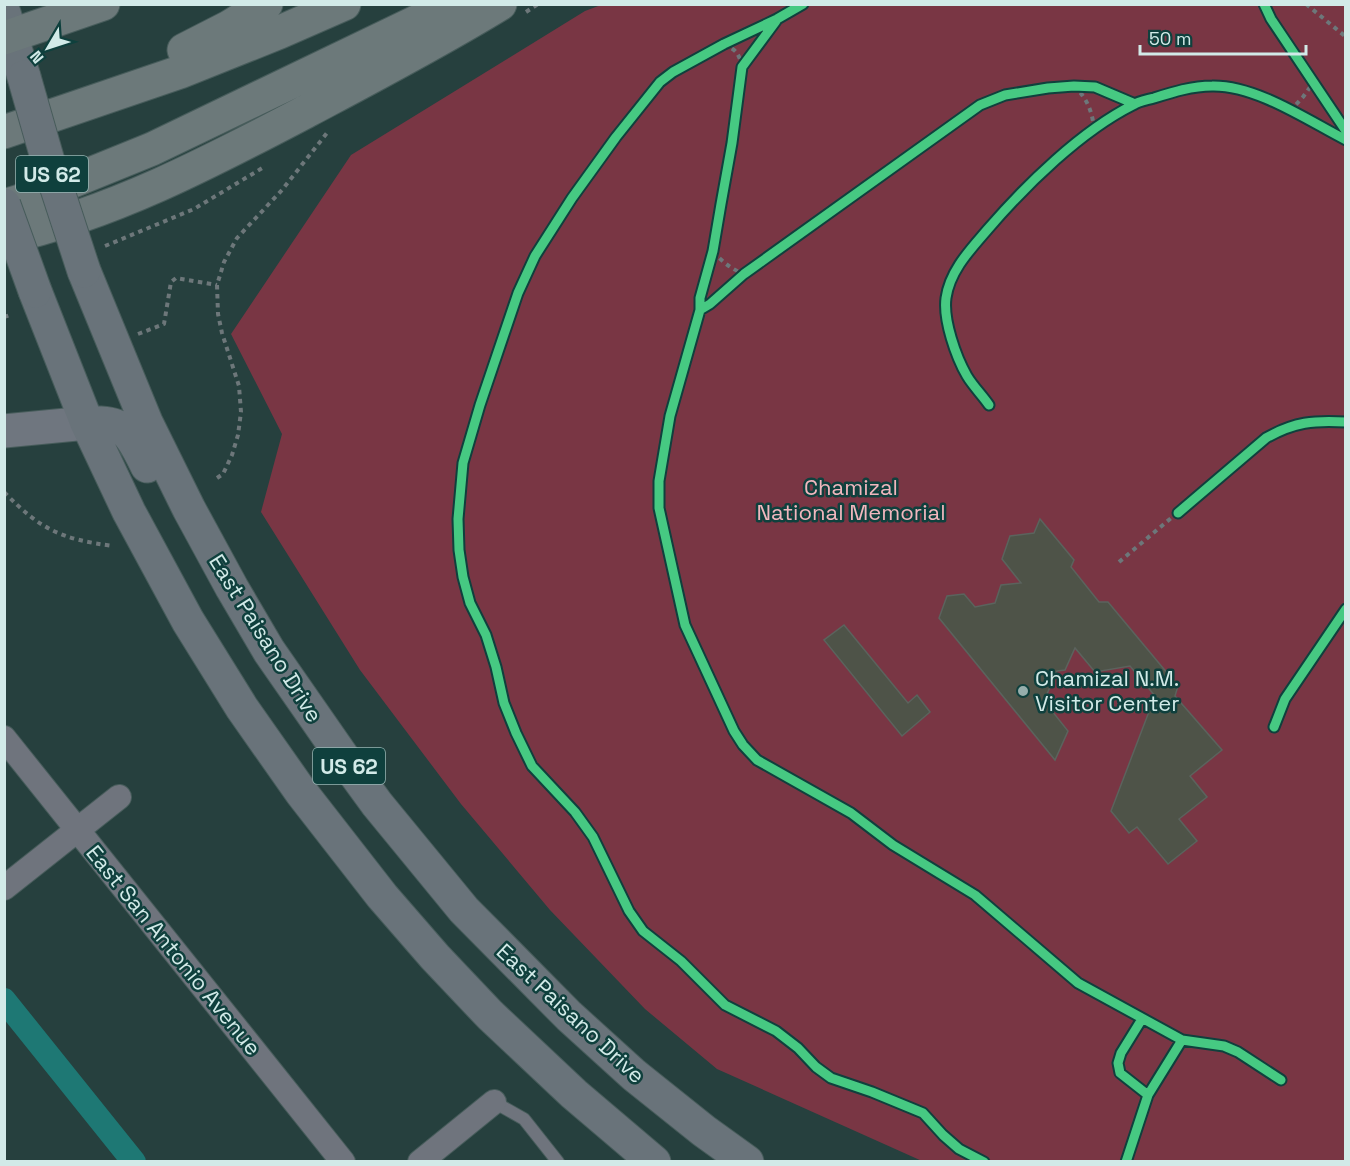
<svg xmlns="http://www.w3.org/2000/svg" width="1350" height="1166" font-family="'Space Grotesk',sans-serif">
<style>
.green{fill:#793644}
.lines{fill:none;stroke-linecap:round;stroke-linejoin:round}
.canal{stroke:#1e7874;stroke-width:24}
.building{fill:#4e5348;stroke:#5b635d;stroke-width:1.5}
.service-casing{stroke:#475c5b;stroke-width:14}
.minor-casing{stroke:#475c5b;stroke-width:26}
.secondary-casing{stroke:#475c5b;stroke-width:35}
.primary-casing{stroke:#475c5b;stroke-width:35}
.motorway-casing{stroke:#475c5b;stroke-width:35}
.path{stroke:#6d777a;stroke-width:4;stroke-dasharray:4.5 4.5;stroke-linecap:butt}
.service{stroke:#6f747d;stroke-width:12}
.minor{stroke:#6f747d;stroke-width:24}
.secondary{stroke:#6f767f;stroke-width:33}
.primary{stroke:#69737a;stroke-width:33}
.motorway{stroke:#6c797a;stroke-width:33}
.primary-bridge-casing{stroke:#475c5b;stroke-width:35;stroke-linecap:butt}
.primary-bridge{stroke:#69737a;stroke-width:33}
.cycleway-casing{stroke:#0f403d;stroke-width:13}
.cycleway{stroke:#46c982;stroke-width:9}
.poi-dot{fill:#96aeac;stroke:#0f403d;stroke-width:2}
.labels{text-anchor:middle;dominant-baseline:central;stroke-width:5;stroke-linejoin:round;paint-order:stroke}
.shield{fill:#0f403d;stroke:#98b7b5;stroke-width:1.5}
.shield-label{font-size:21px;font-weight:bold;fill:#d2eae8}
.park-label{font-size:22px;fill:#f1b7be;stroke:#0f403d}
.street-label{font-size:22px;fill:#d2eae8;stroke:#0f403d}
.poi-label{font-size:22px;fill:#d2eae8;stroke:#0f403d;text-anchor:start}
</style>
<rect width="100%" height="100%" fill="#26403e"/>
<!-- green -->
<path class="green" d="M 601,5 L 1345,5 L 1345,1161 L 922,1161 L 717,1069 L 645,1009 L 550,910 L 461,804 L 360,670 L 261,512 L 282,434 L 231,334 L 351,155 L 585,11 Z"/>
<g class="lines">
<!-- canal -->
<path class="canal" d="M 4,1000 L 134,1162"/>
</g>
<!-- building -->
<path class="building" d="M 1040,519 L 1074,560 L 1071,567 L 1099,602 L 1108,602 L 1178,686 L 1175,696 L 1222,750 L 1190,776 L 1207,797 L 1179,819 L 1197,841 L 1168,864 L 1137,827 L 1129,833 L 1111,811 L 1155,696 L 1130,666 L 1095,672 L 1075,648 L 1065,670 L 1057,671 L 1044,701 L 1068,731 L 1055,760 L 939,618 L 947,596 L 964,594 L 975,607 L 995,603 L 1001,585 L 1021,583 L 1002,559 L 1010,536 L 1034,533 Z
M 844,625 L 908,703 L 917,695 L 930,712 L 902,736 L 824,640 Z"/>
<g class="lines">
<!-- service casing -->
<g class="service-casing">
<path id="service" d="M 494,1102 L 524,1119 L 558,1162"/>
</g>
<!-- minor casing -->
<g class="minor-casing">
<path id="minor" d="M 4,738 L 343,1162
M 4,888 L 119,797
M 420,1162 L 494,1102"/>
</g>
<!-- secondary casing -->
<g class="secondary-casing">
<path id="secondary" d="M 4,431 L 87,423"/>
</g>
<!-- primary casing -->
<g class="primary-casing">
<path id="primary" d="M 4,13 L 24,77
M 84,271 L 146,422 L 189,509 L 232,588 L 269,651 L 342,756 L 377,804 L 464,910 L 569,1016 L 634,1075 L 704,1131 L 747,1162
M 35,291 L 87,423 L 129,512 L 188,621 L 242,708 L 301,792 L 382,896 L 435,957 L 490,1015 L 574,1094 L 654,1162
M 87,423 C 126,420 131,434 147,466"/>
</g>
<!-- motorway casing -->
<g class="motorway-casing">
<path id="motorway" d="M 4,38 L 103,4
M 184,50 L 229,27 L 266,4
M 4,132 L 180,72 L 280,32 L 344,4
M 4,206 L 36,196 L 152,149 L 437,12 L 457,4
M 4,238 C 112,214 212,161 309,110 C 373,76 438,42 500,4"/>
</g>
<!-- path -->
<path class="path" d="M 803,4 L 777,19 L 724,44 L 673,72 L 660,82 L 616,137 L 572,198 L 535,256 L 518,293 L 480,405 L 463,463 L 458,519 L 459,550 L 463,577 L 470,603 L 486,635 L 496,667 L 504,703 L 516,733 L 532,766 L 575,812 L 593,837 L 629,911 L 643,931 L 681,961 L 725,1005 L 776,1031 L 798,1048 L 816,1067 L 831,1078 L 872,1092 L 923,1113 L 943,1135 L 959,1149 L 984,1162
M 1264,4 L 1271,19 L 1346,131
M 1306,4 L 1346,37
M 526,12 L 538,4
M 777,19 L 742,67 L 732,143 L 721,204 L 713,251 L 700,298 L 700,310 L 670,416 L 659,481 L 659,508 L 685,625 L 734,731 L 743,745 L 757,760 L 851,813 L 893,845 L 975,895 L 1078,983 L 1182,1040 L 1224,1046 L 1238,1052 L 1281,1080
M 724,44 C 737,51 738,52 742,66
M 1074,86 C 1087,98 1092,111 1094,128
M 1290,111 L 1303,97 L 1313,83
M 105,246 L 194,209 L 264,167
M 713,252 C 723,262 731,269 744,274
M 701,310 L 710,304 L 744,274 L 980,105 L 1005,95 L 1048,88 L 1074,86 L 1095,87 L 1135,104
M 4,317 L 10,315
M 138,334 L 164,324 L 171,282 L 176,278 L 217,285
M 989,405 C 982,395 973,386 967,376 C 956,357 943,320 946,298 C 950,270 971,249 988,229 C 1026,185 1081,131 1133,105 C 1139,101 1147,100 1154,98 C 1173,92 1192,86 1212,86 C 1256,85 1307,120 1346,140
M 217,478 L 223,474 L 232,455 L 238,435 L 241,412 L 239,386 L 222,333 L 218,314 L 217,285 L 224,262 L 237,238 L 282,190 L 327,133
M 4,492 C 41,530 61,539 113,546
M 1119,562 L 1266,438 C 1294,422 1314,420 1346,422
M 1274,727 L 1285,699 L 1346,609
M 1345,876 L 1346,876
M 1142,1019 L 1121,1053 L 1118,1063 L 1120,1073 L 1148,1095
M 1126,1162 L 1148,1095 L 1182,1040"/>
<!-- service -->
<use href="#service" class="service"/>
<!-- minor -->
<use href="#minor" class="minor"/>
<!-- secondary -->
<use href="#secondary" class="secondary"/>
<!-- primary -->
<use href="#primary" class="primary"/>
<!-- motorway -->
<use href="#motorway" class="motorway"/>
<!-- primary-bridge casing -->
<g class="primary-bridge-casing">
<path id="primary-bridge" d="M 24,77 L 48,161 L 84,271
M 4,205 L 35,291"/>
</g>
<!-- primary-bridge -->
<use href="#primary-bridge" class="primary-bridge"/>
<!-- cycleway casing -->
<g class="cycleway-casing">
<path id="cycleway" d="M 803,4 L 777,19 L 724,44 L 673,72 L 660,82 L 616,137 L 572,198 L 535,256 L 518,293 L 480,405 L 463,463 L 458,519 L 459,550 L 463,577 L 470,603 L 486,635 L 496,667 L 504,703 L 516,733 L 532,766 L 575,812 L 593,837 L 629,911 L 643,931 L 681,961 L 725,1005 L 776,1031 L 798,1048 L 816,1067 L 831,1078 L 872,1092 L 923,1113 L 943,1135 L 959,1149 L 984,1162
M 1264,4 L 1271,19 L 1346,131
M 776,21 L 742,67 L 732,143 L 721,204 L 713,251 L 700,298 L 700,310 L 670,416 L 659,481 L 659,508 L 685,625 L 734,731 L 743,745 L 757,760 L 851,813 L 893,845 L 975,895 L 1078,983 L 1182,1040 L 1224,1046 L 1238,1052 L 1281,1080
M 700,310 L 710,304 L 744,274 L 980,105 L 1005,95 L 1048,88 L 1074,86 L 1095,87 L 1135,104
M 989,405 C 982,395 973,386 967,376 C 956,357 943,320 946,298 C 950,270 971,249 988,229 C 1026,185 1081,131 1133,105 C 1139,101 1147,100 1154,98 C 1173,92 1192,86 1212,86 C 1256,85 1307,120 1346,140
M 1178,513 L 1266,438 C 1294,422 1314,420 1346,422
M 1274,727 L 1285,699 L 1346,609
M 1142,1019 L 1121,1053 L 1118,1063 L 1120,1073 L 1148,1095
M 1126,1162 L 1148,1095 L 1182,1040"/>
</g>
<!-- cycleway -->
<use href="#cycleway" class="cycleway"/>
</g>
<!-- markers -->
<circle class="poi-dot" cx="1023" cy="691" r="6"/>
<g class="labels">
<!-- shield labels -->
<g class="shield">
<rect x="16" y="156" width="72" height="36" rx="4.5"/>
<rect x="313" y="748" width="72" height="36" rx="4.5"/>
</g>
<g class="shield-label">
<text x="52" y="174">US 62</text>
<text x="349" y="766">US 62</text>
</g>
<!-- park labels -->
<g class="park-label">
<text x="851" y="487">Chamizal<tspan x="851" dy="25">National Memorial</tspan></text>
</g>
<!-- street labels -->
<g class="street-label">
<text transform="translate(266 638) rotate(58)">East Paisano Drive</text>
<text transform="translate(174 950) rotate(51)">East San Antonio Avenue</text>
<text transform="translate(571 1013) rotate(43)">East Paisano Drive</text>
</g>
<!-- poi labels -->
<g class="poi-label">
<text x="1035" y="678">Chamizal N.M.<tspan x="1035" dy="25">Visitor Center</tspan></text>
</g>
</g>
<!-- border -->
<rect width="1350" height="1166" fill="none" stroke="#d2eae8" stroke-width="12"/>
<!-- north arrow -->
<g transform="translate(48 48) rotate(231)" stroke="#0f403d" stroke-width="4.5" paint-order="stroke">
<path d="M0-4.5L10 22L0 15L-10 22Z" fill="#d2eae8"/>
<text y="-9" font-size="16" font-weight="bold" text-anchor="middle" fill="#d2eae8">N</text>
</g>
<!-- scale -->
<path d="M1140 45v9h166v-9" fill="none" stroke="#d2eae8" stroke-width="3"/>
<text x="1149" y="45" font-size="18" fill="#d2eae8" stroke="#0f403d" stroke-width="4.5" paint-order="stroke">50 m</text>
</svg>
